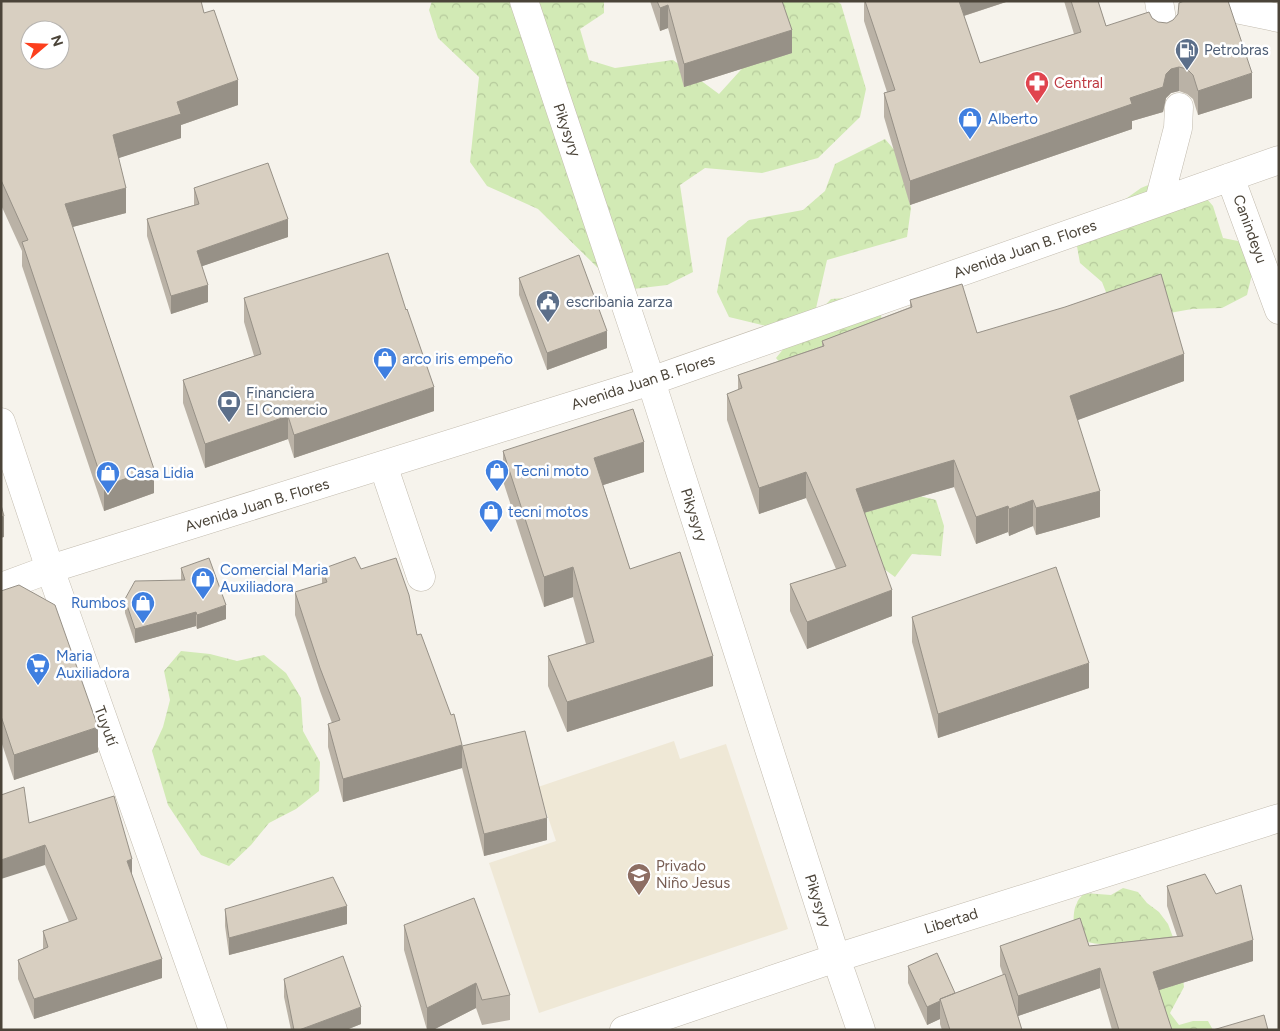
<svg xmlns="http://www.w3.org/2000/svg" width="1280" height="1031" font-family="Figtree,sans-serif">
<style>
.education{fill:#efe8d6}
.forest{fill:url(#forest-crowns)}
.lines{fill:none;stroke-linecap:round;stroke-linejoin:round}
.minor-casing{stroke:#c2bbae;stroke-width:29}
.minor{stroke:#fff;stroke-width:28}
.wall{fill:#bab2a6}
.shaded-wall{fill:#979187}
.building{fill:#d8cfc1;stroke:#979187;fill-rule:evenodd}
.labels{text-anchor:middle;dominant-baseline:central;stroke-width:5;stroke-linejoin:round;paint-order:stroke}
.service-label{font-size:15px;fill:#4e5e75;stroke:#fff;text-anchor:start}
.health-label{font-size:15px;fill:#be3a42;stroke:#fff;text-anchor:start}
.shop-label{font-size:15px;fill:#366cbe;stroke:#fff;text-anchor:start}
.street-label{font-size:15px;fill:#4b4439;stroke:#fff}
.education-label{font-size:15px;fill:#785e54;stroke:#fff;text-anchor:start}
</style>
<defs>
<pattern id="forest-crowns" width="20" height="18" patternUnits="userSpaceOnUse" patternTransform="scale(1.25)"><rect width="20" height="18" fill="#d2eab5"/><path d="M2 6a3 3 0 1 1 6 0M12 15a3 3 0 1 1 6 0" fill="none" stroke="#b6ca9c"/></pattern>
</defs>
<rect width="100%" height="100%" fill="#f6f3ec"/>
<!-- education -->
<path class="education" d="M 674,741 L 680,759 L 726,744 L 788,929 L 539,1013 L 489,863 L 556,841 L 538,787 Z"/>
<!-- forest -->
<path class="forest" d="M 432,1 L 604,1 L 604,13 L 580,29 L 589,60 L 615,68 L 673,60 L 719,94 L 758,51 L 769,1 L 836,1 L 841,4 L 866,89 L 860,117 L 818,158 L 762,173 L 705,168 L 680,185 L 693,272 L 667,285 L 608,292 L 598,268 L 538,209 L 487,186 L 470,162 L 479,77 L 438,38 L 429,10 Z
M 885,139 L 897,153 L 911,208 L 907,237 L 827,260 L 814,317 L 831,299 L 859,297 L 881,315 L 887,345 L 907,493 L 936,500 L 944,526 L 941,556 L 912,554 L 895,577 L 873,561 L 793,378 L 776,358 L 794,336 L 786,331 L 729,317 L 717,292 L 727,238 L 749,220 L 803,210 L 825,191 L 835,164 Z
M 1165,178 L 1194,184 L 1213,206 L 1223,238 L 1238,241 L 1254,266 L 1247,295 L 1222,308 L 1192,309 L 1164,314 L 1113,310 L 1102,282 L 1080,263 L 1075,235 L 1141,188 Z
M 181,651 L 210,654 L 237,661 L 264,655 L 286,673 L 301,698 L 303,731 L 320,762 L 319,791 L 296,809 L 269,823 L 251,845 L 229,866 L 201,855 L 168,805 L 152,751 L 163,727 L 170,700 L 164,671 Z
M 1123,888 L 1138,892 L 1147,903 L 1159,912 L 1168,924 L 1180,956 L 1184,987 L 1170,1013 L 1179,1025 L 1193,1021 L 1208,1021 L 1213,1030 L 1147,1030 L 1108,944 C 1099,944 1090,944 1081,939 C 1072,934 1072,911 1077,903 C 1078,899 1082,896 1084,893 L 1111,895 Z"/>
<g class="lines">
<!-- minor casing -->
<g class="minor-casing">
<path id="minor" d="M 524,1 L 651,381 L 836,958 L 861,1030
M 1159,1 L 1164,32
M 1197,1 L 1279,18
M 1230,177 L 1279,310
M 1159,201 L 1178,128 L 1179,107
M 1,422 L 50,569 L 213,1030
M 383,465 L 421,577
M 1,587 L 50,569 L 651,381 L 1279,160
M 624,1030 L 836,958 L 1279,818"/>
</g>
<!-- minor -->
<use href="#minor" class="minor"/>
</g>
<!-- wall -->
<path class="wall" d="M 1,1 L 204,13 L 238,105 L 181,125 L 181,138 L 118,158 L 126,213 L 72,227 L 154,493 L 104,511 L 22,266 L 22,251 L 1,205 Z
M 650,1 L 782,1 L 792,53 L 684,87 L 668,28 L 660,31 Z
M 864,1 L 1009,1 L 964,16 L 980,63 L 1074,34 L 1064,1 L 1098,1 L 1106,26 L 1152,18 L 1252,98 L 1198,115 L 1193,99 L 1187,94 L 1179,91 L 1171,93 L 1166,98 L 1163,112 L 1132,121 L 1132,129 L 910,205 L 884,117 L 884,93 L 887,92 L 864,21 Z
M 194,188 L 288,237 L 202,266 L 208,302 L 171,314 L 147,236 L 147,219 L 194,205 Z
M 519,278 L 607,348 L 547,370 L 519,295 Z
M 244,298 L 434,411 L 294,458 L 288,439 L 205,468 L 183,403 L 183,380 L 254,356 L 244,322 Z
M 910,300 L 977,333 L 1184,381 L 1077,420 L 1100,517 L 1036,535 L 1033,526 L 1009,536 L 1008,532 L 976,544 L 954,487 L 864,513 L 892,616 L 807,649 L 790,611 L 790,584 L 836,569 L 806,498 L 759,514 L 727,420 L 727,394 L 738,390 L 738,375 L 822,346 L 822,341 L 910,307 Z
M 503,451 L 644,472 L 603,485 L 630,569 L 713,686 L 567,732 L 548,686 L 548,656 L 586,644 L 573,597 L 544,607 L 503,481 Z
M 181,568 L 226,619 L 197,629 L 196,626 L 135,643 L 125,613 L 125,599 L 181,580 Z
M 322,569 L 361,569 L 417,635 L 462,746 L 547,840 L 484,856 L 462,768 L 343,802 L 328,747 L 328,724 L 332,723 L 320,691 L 295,615 L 295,592 L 322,584 Z
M 1,591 L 98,752 L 14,780 L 1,741 Z
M 912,617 L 1089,688 L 938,738 L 912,642 Z
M 29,823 L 132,876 L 162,978 L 34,1019 L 18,979 L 18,960 L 43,950 L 43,931 L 69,922 L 45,865 Z
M 1167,886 L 1253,961 L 1159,990 L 1172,1030 L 1112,1030 L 1100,988 L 1018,1016 L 1022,1030 L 942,1030 L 940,1024 L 940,1019 L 927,1025 L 908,983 L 908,966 L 955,993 L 1003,975 L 1000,966 L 1000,946 L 1089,946 L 1177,936 L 1167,906 Z
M 225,909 L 347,924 L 229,955 L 225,926 Z
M 404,925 L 510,995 L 510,1020 L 482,1025 L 476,1008 L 433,1030 L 427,1030 L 404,950 Z
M 284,979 L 361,1024 L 346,1030 L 291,1030 L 284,997 Z"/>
<!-- shaded-wall -->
<path class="shaded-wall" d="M 957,1 L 1009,1 L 957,18 Z
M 668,5 L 668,28 L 660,31 L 660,8 Z
M 792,30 L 792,53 L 684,87 L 684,64 Z
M 1179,67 L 1179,91 L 1171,93 L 1166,98 L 1163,112 L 1132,121 L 1132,129 L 910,205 L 910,181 L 1130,98 L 1166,74 L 1171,69 Z
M 1252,73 L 1252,98 L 1198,115 L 1198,91 Z
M 238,80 L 238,105 L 181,125 L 181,138 L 113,160 L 113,135 L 177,102 Z
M 126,188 L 126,213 L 65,229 L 65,204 Z
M 288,219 L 288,237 L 197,268 L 197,251 Z
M 208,285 L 208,302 L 171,314 L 171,296 Z
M 607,331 L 607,348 L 547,370 L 547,353 Z
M 1184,354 L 1184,381 L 1070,423 L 1070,396 Z
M 434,387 L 434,411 L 294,458 L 294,435 Z
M 288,416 L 288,439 L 205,468 L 205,444 Z
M 644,442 L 644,472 L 594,488 L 594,458 Z
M 954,460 L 954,487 L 856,515 L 856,489 Z
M 154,469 L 154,493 L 104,511 L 104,486 Z
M 806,472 L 806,498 L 759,514 L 759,488 Z
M 1100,491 L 1100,517 L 1036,535 L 1036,508 Z
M 1033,500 L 1033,526 L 1009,536 L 1009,509 Z
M 1008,506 L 1008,532 L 976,544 L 976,517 Z
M 4,516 L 4,537 L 1,538 L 1,517 Z
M 573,567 L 573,597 L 544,607 L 544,577 Z
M 892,590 L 892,616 L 807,649 L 807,622 Z
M 226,605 L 226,619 L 197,629 L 197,615 Z
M 196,612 L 196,626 L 135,643 L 135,629 Z
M 713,656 L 713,686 L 567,732 L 567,702 Z
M 1089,663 L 1089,688 L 938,738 L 938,714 Z
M 98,727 L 98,752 L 14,780 L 14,755 Z
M 462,745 L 462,768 L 343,802 L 343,779 Z
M 547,818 L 547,840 L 484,856 L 484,834 Z
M 45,845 L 45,865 L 1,879 L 1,860 Z
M 132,859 L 132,879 L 127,861 Z
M 347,906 L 347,924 L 229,955 L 229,938 Z
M 1253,940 L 1253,961 L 1153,992 L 1153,972 Z
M 162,959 L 162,978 L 34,1019 L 34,999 Z
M 1100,968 L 1100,988 L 1018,1016 L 1018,996 Z
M 476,983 L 476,1008 L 433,1030 L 427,1030 L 427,1008 Z
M 940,1001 L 940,1019 L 927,1025 L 927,1007 Z
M 361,1007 L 361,1024 L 346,1030 L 299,1030 Z"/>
<!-- building -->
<path class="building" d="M 1,1 L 201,1 L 204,13 L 214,10 L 238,80 L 177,102 L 181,114 L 113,135 L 126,188 L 65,204 L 154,469 L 104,486 L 22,242 L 28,240 L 1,180 ZM 30,30 L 60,30 L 60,60 L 30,60 Z
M 657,1 L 782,1 L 792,30 L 684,64 L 668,5 L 660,8 Z
M 865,1 L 959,1 L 980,63 L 1081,32 L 1071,1 L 1098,1 L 1106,26 L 1149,12 L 1152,18 L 1158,22 L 1167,23 L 1173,20 L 1178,14 L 1179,3 L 1184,1 L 1228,1 L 1252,73 L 1198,91 L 1193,75 L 1187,69 L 1179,67 L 1171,69 L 1166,74 L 1163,87 L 1130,98 L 1132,104 L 910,181 L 884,93 L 895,90 Z
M 268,163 L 288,219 L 197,251 L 208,285 L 171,296 L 147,219 L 199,204 L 194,188 Z
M 388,253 L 406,310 L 407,309 L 434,387 L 294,435 L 288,416 L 205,444 L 183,380 L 261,354 L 244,298 Z
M 579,255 L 607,331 L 547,353 L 519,278 Z
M 1161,274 L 1184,354 L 1070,396 L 1100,491 L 1036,508 L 1033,500 L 1009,509 L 1008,506 L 976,517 L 954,460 L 856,489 L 892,590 L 807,622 L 790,584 L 846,566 L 806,472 L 759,488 L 727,394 L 742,388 L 738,375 L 824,346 L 822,341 L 912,307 L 910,300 L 962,284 L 977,333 L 1065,307 Z
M 633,409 L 644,442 L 594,458 L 630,569 L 680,552 L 713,656 L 567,702 L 548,656 L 594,642 L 573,567 L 544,577 L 503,451 Z
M 1,505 L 4,516 L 1,517 Z
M 355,557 L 361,569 L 396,558 L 409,595 L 417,635 L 421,634 L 451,715 L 454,714 L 462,745 L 343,779 L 328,724 L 340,720 L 320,668 L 295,592 L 327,582 L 322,569 Z
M 209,558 L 226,605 L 197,615 L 196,612 L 135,629 L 125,599 L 135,581 L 185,580 L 181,568 Z
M 1056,567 L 1089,663 L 938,714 L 912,617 Z
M 19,585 L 55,605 L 98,727 L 14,755 L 1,716 L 1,591 Z
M 525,731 L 547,818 L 484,834 L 462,746 Z
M 24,787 L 29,823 L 114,796 L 132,859 L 127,861 L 162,959 L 34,999 L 18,960 L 48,947 L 43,931 L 77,919 L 45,845 L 1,860 L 1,795 Z
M 1205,874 L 1216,894 L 1241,885 L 1253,940 L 1153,972 L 1172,1030 L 1119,1030 L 1100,968 L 1018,996 L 1000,946 L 1080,918 L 1089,946 L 1183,936 L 1167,886 Z
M 333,877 L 347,906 L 229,938 L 225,909 Z
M 474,898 L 510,995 L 482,1000 L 476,983 L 427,1008 L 404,925 Z
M 937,953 L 955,993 L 940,999 L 940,1001 L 927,1007 L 908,966 Z
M 343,956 L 361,1007 L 299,1030 L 294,1030 L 284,979 Z
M 1005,974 L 1022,1030 L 950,1030 L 940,999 Z
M 1264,1015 L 1268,1030 L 1213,1030 Z"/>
<!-- icons -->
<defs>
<g id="fuel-pin" transform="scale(1.25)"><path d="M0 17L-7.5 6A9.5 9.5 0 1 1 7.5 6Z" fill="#5c6f8a" stroke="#fff"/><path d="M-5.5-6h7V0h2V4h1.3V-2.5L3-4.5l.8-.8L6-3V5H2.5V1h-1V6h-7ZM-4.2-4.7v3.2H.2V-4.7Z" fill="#fff"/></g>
<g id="pharmacy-pin" transform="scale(1.25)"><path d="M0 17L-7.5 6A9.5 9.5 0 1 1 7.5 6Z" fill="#e0444e" stroke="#fff"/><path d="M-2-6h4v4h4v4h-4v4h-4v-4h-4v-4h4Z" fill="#fff"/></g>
<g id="shop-pin" transform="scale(1.25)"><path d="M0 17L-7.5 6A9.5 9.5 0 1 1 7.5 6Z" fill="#3f7fe0" stroke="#fff"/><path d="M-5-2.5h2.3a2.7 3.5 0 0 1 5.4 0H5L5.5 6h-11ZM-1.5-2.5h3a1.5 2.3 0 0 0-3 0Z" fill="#fff"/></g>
<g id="civic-pin" transform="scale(1.25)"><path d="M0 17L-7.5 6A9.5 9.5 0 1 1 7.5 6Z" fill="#5c6f8a" stroke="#fff"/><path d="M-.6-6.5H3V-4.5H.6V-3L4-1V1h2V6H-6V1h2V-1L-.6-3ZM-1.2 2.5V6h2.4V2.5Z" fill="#fff"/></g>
<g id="bank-pin" transform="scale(1.25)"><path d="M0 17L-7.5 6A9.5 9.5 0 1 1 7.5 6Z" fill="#5c6f8a" stroke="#fff"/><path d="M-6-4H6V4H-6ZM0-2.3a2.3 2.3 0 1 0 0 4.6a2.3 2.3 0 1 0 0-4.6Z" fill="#fff"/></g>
<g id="supermarket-pin" transform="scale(1.25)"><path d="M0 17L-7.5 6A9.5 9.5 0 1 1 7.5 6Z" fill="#3f7fe0" stroke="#fff"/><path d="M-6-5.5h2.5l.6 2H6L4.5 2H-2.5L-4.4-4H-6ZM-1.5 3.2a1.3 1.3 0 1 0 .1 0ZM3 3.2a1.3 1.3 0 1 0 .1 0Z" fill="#fff"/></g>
<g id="school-pin" transform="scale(1.25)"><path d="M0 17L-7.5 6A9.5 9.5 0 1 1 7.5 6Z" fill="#8d6e63" stroke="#fff"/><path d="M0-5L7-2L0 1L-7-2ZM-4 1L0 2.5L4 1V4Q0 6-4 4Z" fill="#fff"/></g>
</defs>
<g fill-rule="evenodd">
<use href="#fuel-pin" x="1187" y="50"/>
<use href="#pharmacy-pin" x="1037" y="83"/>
<use href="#shop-pin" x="970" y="119"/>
<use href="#civic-pin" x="548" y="302"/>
<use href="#shop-pin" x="385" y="359"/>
<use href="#bank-pin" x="229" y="402"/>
<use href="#shop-pin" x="497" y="471"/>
<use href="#shop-pin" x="108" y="473"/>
<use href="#shop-pin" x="491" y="512"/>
<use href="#shop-pin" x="203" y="579"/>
<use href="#shop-pin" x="143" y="603"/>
<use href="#supermarket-pin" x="38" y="665"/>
<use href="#school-pin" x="639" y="875"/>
</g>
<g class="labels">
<!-- service labels -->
<g class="service-label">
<text x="1204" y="50">Petrobras</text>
<text x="566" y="302">escribania zarza</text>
<text x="246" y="393">Financiera<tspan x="246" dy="17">El Comercio</tspan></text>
</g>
<!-- health labels -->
<g class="health-label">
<text x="1054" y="83">Central</text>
</g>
<!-- shop labels -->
<g class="shop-label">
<text x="988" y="119">Alberto</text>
<text x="402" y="359">arco iris empeño</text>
<text x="514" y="471">Tecni moto</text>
<text x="126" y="473">Casa Lidia</text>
<text x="508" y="512">tecni motos</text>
<text x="220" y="570">Comercial Maria<tspan x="220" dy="17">Auxiliadora</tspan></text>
<text x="126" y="603" text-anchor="end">Rumbos</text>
<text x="56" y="656">Maria<tspan x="56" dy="17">Auxiliadora</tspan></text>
</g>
<!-- street labels -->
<g class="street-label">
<text transform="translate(567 130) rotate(71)">Pikysyry</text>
<text transform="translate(1250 229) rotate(70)">Canindeyu</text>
<text transform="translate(1025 249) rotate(-19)">Avenida Juan B. Flores</text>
<text transform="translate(643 382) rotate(-18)">Avenida Juan B. Flores</text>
<text transform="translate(257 505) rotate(-17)">Avenida Juan B. Flores</text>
<text transform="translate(694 515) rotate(72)">Pikysyry</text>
<text transform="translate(106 726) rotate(70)">Tuyutí</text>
<text transform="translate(818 901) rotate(72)">Pikysyry</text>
<text transform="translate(951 921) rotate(-17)">Libertad</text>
</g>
<!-- education labels -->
<g class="education-label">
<text x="656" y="866">Privado<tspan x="656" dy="17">Niño Jesus</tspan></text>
</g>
</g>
<!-- border -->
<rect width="1280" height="1031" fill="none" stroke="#4b4439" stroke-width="5"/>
<!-- north arrow -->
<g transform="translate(45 45) rotate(71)"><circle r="24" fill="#ffffff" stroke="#b7b4b0"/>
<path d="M0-4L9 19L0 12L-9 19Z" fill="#fc3f1d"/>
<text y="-8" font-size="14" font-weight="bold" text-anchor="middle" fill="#4b4439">N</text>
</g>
</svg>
